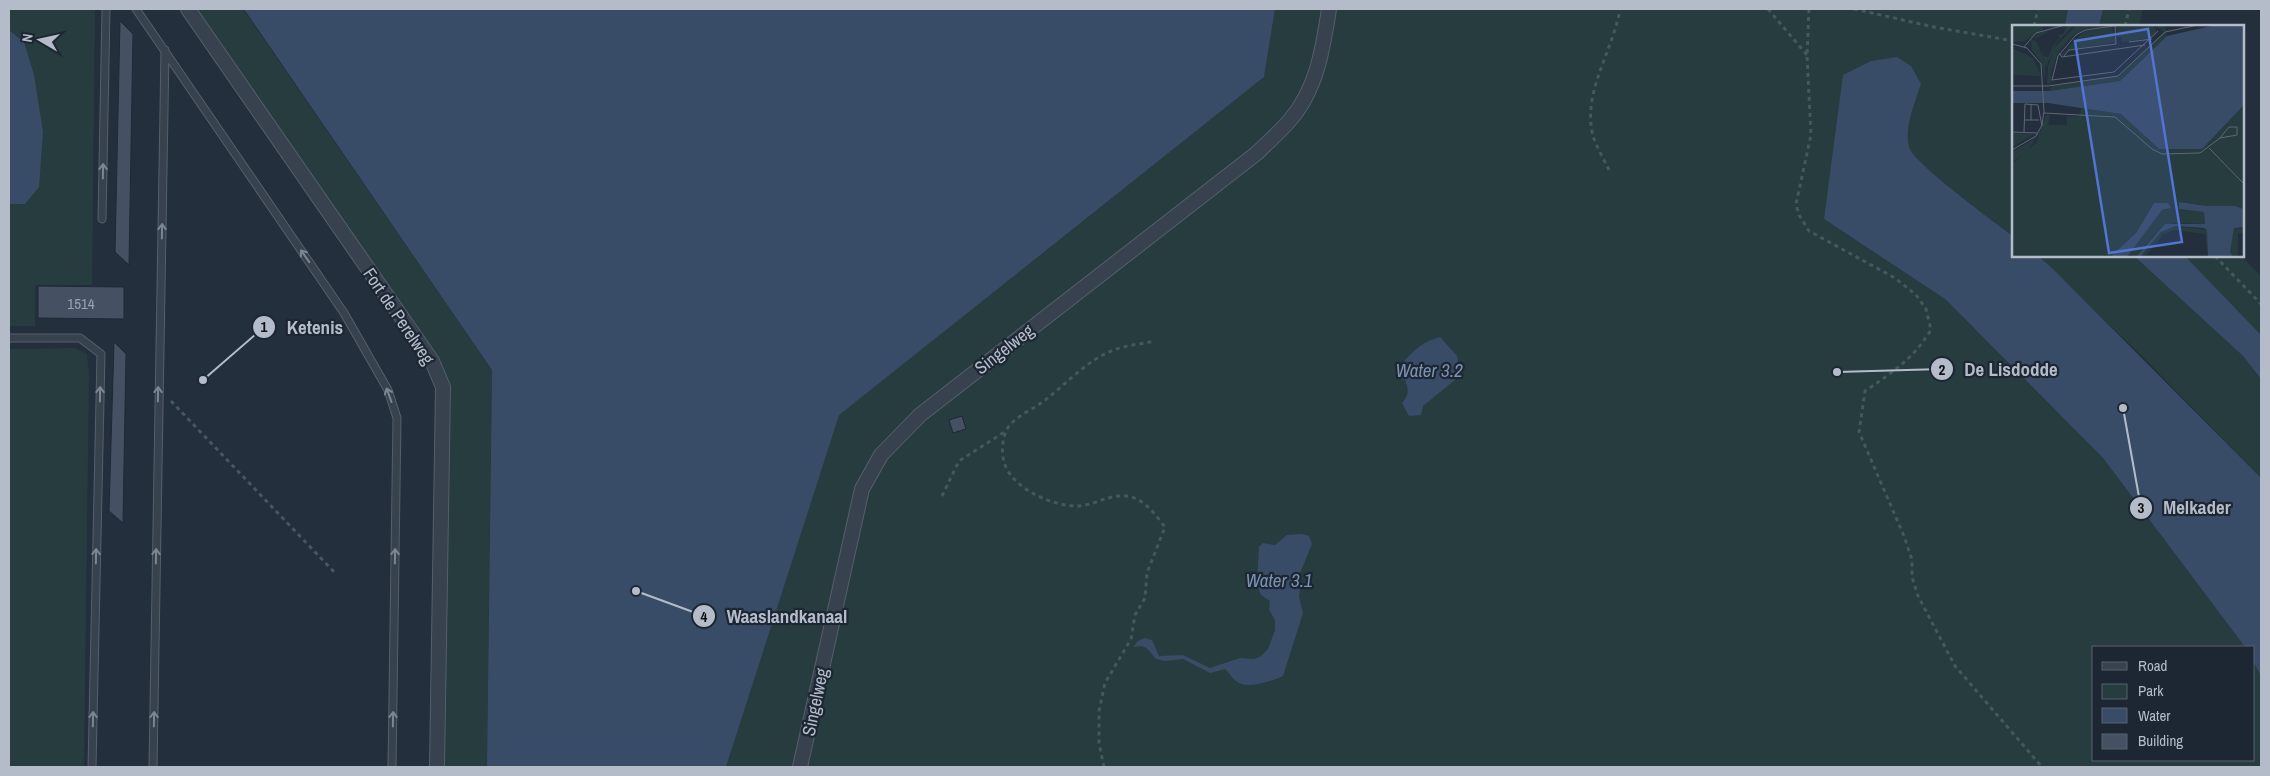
<svg xmlns="http://www.w3.org/2000/svg" width="2270" height="776" font-family="'Archivo Narrow',sans-serif">
<style>
.green{fill:#263c3f}
.water{fill:#394c67}
.building{fill:#455162;stroke:#1f2835}
.lines{fill:none;stroke-linecap:round;stroke-linejoin:round}
.lane-casing{stroke:#565f6c;stroke-width:9}
.street-casing{stroke:#565f6c;stroke-width:16}
.path{stroke:#44595c;stroke-width:3;stroke-dasharray:4 4;stroke-linecap:butt}
.lane{stroke:#38414e;stroke-width:7}
.street{stroke:#38414e;stroke-width:14}
.oneway{stroke:#7c8592}
.labels{text-anchor:middle;dominant-baseline:central;stroke-width:4.5;stroke-linejoin:round;paint-order:stroke}
.number-label{font-size:15px;fill:#98a1af}
.street-label{font-size:18px;fill:#b4bcc9;stroke:#1d2633}
.water-label{font-size:19px;font-style:italic;fill:#7c92b1;stroke:#1d2633}
.inset-road{fill:none;stroke:#5e6776;stroke-width:1}
.view{fill:#5274d3;fill-opacity:0.15;stroke:#5274d3;stroke-width:2.5}
.inset-edge{fill:none;stroke:#b4bcc9;stroke-width:2.5}
.leader{fill:none;stroke:#b4bcc9;stroke-width:2}
.callout-dot{fill:#b4bcc9;stroke:#1d2633;stroke-width:2}
.mark-label{font-size:15px;text-anchor:middle;font-weight:bold;fill:#111}
.callout-label{font-size:19px;text-anchor:middle;font-weight:bold;fill:#b4bcc9;stroke:#1d2633;stroke-width:4.5;stroke-linejoin:round;paint-order:stroke}
</style>
<rect width="100%" height="100%" fill="#242f3e"/>
<!-- green -->
<path class="green" d="M 9,9 L 95,9 L 92,285 L 35,285 L 35,326 L 9,326 L 9,204 L 25,204 L 24,42 L 9,30 Z
M 188,9 L 243,9 L 492,370 L 487,767 L 437,767 L 443,387 Z
M 1275,9 L 2068,9 L 2065,26 L 2014,26 L 2014,237 C 1996,223 1913,163 1909,147 C 1904,127 1915,103 1921,84 L 1824,219 L 1945,299 L 2103,458 L 2245,647 L 2094,647 L 2094,760 L 2254,760 L 2254,663 L 2261,676 L 2261,767 L 726,767 L 838,415 L 1264,77 Z
M 2103,9 L 2143,9 L 2139,26 L 2099,26 Z
M 2038,256 L 2134,256 L 2243,356 L 2261,379 L 2261,478 L 2144,358 Z
M 2185,256 L 2241,256 L 2261,276 L 2261,335 Z
M 75,348 L 87,354 L 89,376 L 84,767 L 9,767 L 9,349 Z"/>
<!-- water -->
<path class="water" d="M 244,9 L 1275,9 L 1264,77 L 839,415 L 726,767 L 487,767 L 492,370 Z
M 2068,9 L 2103,9 L 2099,26 L 2065,26 Z
M 9,30 L 24,42 L 34,75 L 43,132 L 39,187 L 25,204 L 9,204 Z
M 1897,57 L 1911,66 L 1921,84 C 1915,103 1904,127 1909,147 C 1913,163 1996,223 2014,237 L 2014,256 L 2038,256 L 2052,268 L 2261,478 L 2261,676 L 2254,663 L 2254,647 L 2245,647 L 2103,458 L 1945,299 L 1824,219 L 1843,75 L 1871,61 Z
M 2134,256 L 2185,256 L 2261,335 L 2261,379 L 2243,356 Z
M 1440,337 L 1457,356 L 1461,375 L 1423,406 L 1421,415 L 1409,416 L 1402,403 C 1409,395 1409,390 1405,380 L 1399,379 L 1395,373 C 1407,356 1420,342 1440,337 Z
M 1302,534 L 1309,536 L 1312,544 L 1300,573 L 1301,580 L 1299,597 L 1303,613 L 1283,676 C 1272,681 1246,690 1236,681 C 1232,678 1230,673 1225,669 L 1210,673 L 1183,659 L 1165,661 L 1156,659 C 1147,649 1148,644 1133,647 L 1138,641 L 1145,638 L 1152,640 L 1159,656 L 1183,655 L 1210,668 L 1240,658 L 1254,659 L 1261,656 L 1268,649 L 1275,630 L 1275,620 L 1269,610 L 1270,601 L 1261,595 L 1257,585 L 1259,547 L 1263,543 L 1275,545 L 1287,535 Z"/>
<!-- building -->
<path class="building" d="M 120,21 L 133,34 L 129,265 L 115,252 Z
M 38,286 L 124,287 L 124,319 L 38,318 Z
M 114,342 L 126,354 L 123,523 L 109,511 Z
M 962,416 L 966,429 L 953,433 L 949,420 Z"/>
<g class="lines">
<!-- lane casing -->
<g class="lane-casing">
<path id="lane" d="M 136,9 L 344,313 L 388,390 L 397,418 L 392,767
M 102,219 L 106,9
M 9,338 L 80,338 L 101,354 L 92,767
M 153,767 L 165,50"/>
</g>
<!-- street casing -->
<g class="street-casing">
<path id="street" d="M 188,9 L 432,361 L 443,387 L 437,767
M 800,767 L 862,489 L 881,455 L 920,415 L 1257,153 C 1268,142 1280,132 1290,120 C 1317,89 1323,48 1329,9"/>
</g>
<!-- path -->
<path class="path" d="M 1768,9 L 1807,55
M 1809,9 L 1807,56 L 1811,135 L 1796,204 L 1799,215 L 1809,231 L 1895,278 L 1916,295 L 1926,309 L 1931,330 C 1913,359 1893,372 1865,391 L 1859,432 L 1904,536 L 1912,560 L 1912,577 L 1918,596 L 1955,666 L 2042,767
M 1854,9 L 1934,27 L 2014,41
M 2034,26 L 2038,9
M 2125,26 L 2129,9
M 1609,170 C 1604,160 1598,149 1594,139 C 1580,95 1613,52 1620,9
M 2215,256 L 2261,304
M 171,401 L 336,574
M 942,496 L 959,461 L 1006,431
M 1104,767 L 1099,743 L 1099,711 L 1105,683 L 1131,639 L 1135,615 L 1145,598 L 1147,573 L 1165,527 C 1155,514 1141,494 1121,496 C 1106,496 1092,506 1077,506 C 1052,506 1014,489 1005,465 C 1001,455 1002,441 1006,431 C 1012,418 1030,411 1041,403 C 1065,386 1086,360 1114,350 C 1127,345 1142,344 1155,341"/>
<!-- lane -->
<use href="#lane" class="lane"/>
<!-- street -->
<use href="#street" class="street"/>
</g>
<!-- one-way arrows -->
<defs><path id="oneway-shaft" d="M-6 0H5M1.5-3L5.5 0L1.5 3" fill="none" stroke-width="1.6" stroke-linecap="round" stroke-linejoin="round" transform="scale(1.25)"/></defs>
<g class="oneway">
<use href="#oneway-shaft" transform="translate(103 171) rotate(-89)"/>
<use href="#oneway-shaft" transform="translate(162 231) rotate(-89)"/>
<use href="#oneway-shaft" transform="translate(305 256) rotate(-125)"/>
<use href="#oneway-shaft" transform="translate(100 394) rotate(-89)"/>
<use href="#oneway-shaft" transform="translate(158 394) rotate(-89)"/>
<use href="#oneway-shaft" transform="translate(389 395) rotate(-110)"/>
<use href="#oneway-shaft" transform="translate(96 556) rotate(-89)"/>
<use href="#oneway-shaft" transform="translate(156 556) rotate(-89)"/>
<use href="#oneway-shaft" transform="translate(395 556) rotate(-89)"/>
<use href="#oneway-shaft" transform="translate(93 719) rotate(-89)"/>
<use href="#oneway-shaft" transform="translate(154 719) rotate(-89)"/>
<use href="#oneway-shaft" transform="translate(393 719) rotate(-89)"/>
</g>
<g class="labels">
<!-- number labels -->
<g class="number-label">
<text x="81" y="303">1514</text>
</g>
<!-- street labels -->
<g class="street-label">
<text transform="translate(399 316) rotate(56)">Fort de Perelweg</text>
<text transform="translate(1004 349) rotate(-38)">Singelweg</text>
<text transform="translate(815 702) rotate(-78)">Singelweg</text>
</g>
<!-- water labels -->
<g class="water-label">
<text x="1429" y="370">Water 3.2</text>
<text x="1279" y="580">Water 3.1</text>
</g>
</g>
<!-- overview -->
<g transform="translate(2012 25)">
<rect width="232" height="232" fill="#242f3e"/>
<path d="M 0,0 L 31,0 L 31,5 L 13,16 L 0,17 ZM 62,0 L 45,17 L 34,42 L 29,26 L 26,20 L 33,39 L 33,54 L 29,37 L 20,25 L 19,15 L 24,16 L 22,13 L 25,10 L 30,7 L 39,5 L 23,14 L 32,31 L 36,32 L 41,21 L 48,12 L 45,10 L 51,9 L 55,1 ZM 65,0 L 99,0 L 74,3 L 59,12 L 46,28 L 39,47 L 40,57 L 35,60 L 36,42 L 42,23 ZM 141,0 L 145,8 L 139,13 L 110,17 L 110,12 L 106,12 L 104,1 ZM 143,0 L 153,0 L 155,11 L 108,56 L 37,66 L 40,61 L 106,51 L 152,7 ZM 100,2 L 104,17 L 56,25 L 51,31 L 49,30 L 72,6 ZM 0,23 L 21,33 L 29,51 L 0,50 ZM 232,80 L 232,196 L 231,186 L 223,181 L 195,181 L 167,177 L 167,184 L 192,187 L 193,199 L 162,198 L 143,209 L 124,232 L 115,232 L 150,185 L 156,185 L 142,178 L 124,208 L 98,232 L 0,232 L 0,139 L 24,118 L 34,90 L 38,90 L 36,100 L 55,100 L 55,91 L 67,92 L 69,83 L 109,89 L 147,124 L 190,124 ZM 28,106 L 15,127 L 0,137 L 0,127 L 19,116 ZM 0,108 L 22,109 L 0,122 ZM 164,201 L 195,205 L 196,232 L 193,209 L 162,205 L 151,210 L 133,232 L 128,232 L 149,207 ZM 232,202 L 232,207 L 226,209 L 226,232 L 221,232 L 217,227 L 222,203 Z" fill="#263c3f"/>
<path d="M 204,0 L 232,0 L 232,80 L 190,124 L 147,124 L 109,89 L 36,78 L 0,78 L 0,66 L 37,66 L 108,56 L 155,11 ZM 167,177 L 195,181 L 223,181 L 231,184 L 232,202 L 222,203 L 218,227 L 221,232 L 196,232 L 195,205 L 192,203 L 164,201 L 149,207 L 128,232 L 124,232 L 153,199 L 193,199 L 192,187 L 167,184 ZM 142,178 L 156,178 L 159,183 L 150,185 L 115,232 L 98,232 L 124,208 Z" fill="#394c67"/>
<path class="inset-road" d="M 109,0 L 73,5 L 64,10 L 46,31 L 40,55 L 102,47 L 146,6M 117,17 L 140,14M 0,19 L 15,23 L 29,39 L 32,86 L 30,100 L 24,111 L 0,125M 12,22 L 24,8 L 53,0M 47,28 L 50,32 L 133,20M 52,31 L 57,25 L 104,19 L 103,1M 0,61 L 36,61 L 106,51 L 153,7 L 186,0M 19,79 L 19,95M 32,88 L 103,92 L 140,124 L 150,129 L 188,128 L 208,113 L 225,110 L 225,102 L 217,102 L 208,113M 12,95 L 27,95M 0,107 L 25,108M 12,107 L 13,79 L 26,80 L 30,101M 197,123 L 233,160"/>
<path class="view" d="M 136,4 L 170,217 L 97,228 L 63,16 Z"/>
<rect width="232" height="232" class="inset-edge"/>
</g>
<!-- callouts -->
<path class="leader" d="M203 380L264 327M1837 372L1942 369M2123 408L2141 508M636 591L704 616"/>
<g class="callout-dot">
<circle cx="203" cy="380" r="5"/>
<circle cx="1837" cy="372" r="5"/>
<circle cx="2123" cy="408" r="5"/>
<circle cx="636" cy="591" r="5"/>
<circle cx="264" cy="327" r="12"/>
<circle cx="1942" cy="369" r="12"/>
<circle cx="2141" cy="508" r="12"/>
<circle cx="704" cy="616" r="12"/>
</g>
<g class="mark-label">
<text x="264" y="332">1</text>
<text x="1942" y="375">2</text>
<text x="2141" y="513">3</text>
<text x="704" y="622">4</text>
</g>
<g class="callout-label">
<text x="315" y="334">Ketenis</text>
<text x="2011" y="376">De Lisdodde</text>
<text x="2197" y="514">Melkader</text>
<text x="787" y="623">Waaslandkanaal</text>
</g>
<!-- border -->
<rect width="2270" height="776" fill="none" stroke="#b4bcc9" stroke-width="20"/>
<!-- legend -->
<rect x="2092" y="646" width="162" height="115" fill="#1d2633" stroke="#59626f"/>
<rect x="2102" y="662" width="25" height="8" fill="#38414e" stroke="#59626f"/>
<text x="2138" y="671" font-size="15" fill="#b4bcc9">Road</text>
<rect x="2102" y="684" width="25" height="15" fill="#263c3f" stroke="#59626f"/>
<text x="2138" y="696" font-size="15" fill="#b4bcc9">Park</text>
<rect x="2102" y="708" width="25" height="15" fill="#394c67" stroke="#59626f"/>
<text x="2138" y="721" font-size="15" fill="#b4bcc9">Water</text>
<rect x="2102" y="734" width="25" height="15" fill="#455162" stroke="#59626f"/>
<text x="2138" y="746" font-size="15" fill="#b4bcc9">Building</text>
<!-- north arrow -->
<g transform="translate(40 40) rotate(279)" stroke="#1d2633" stroke-width="4" paint-order="stroke">
<path d="M0-4L9 19L0 12L-9 19Z" fill="#b4bcc9"/>
<text y="-8" font-size="14" font-weight="bold" text-anchor="middle" fill="#b4bcc9">N</text>
</g>
</svg>
